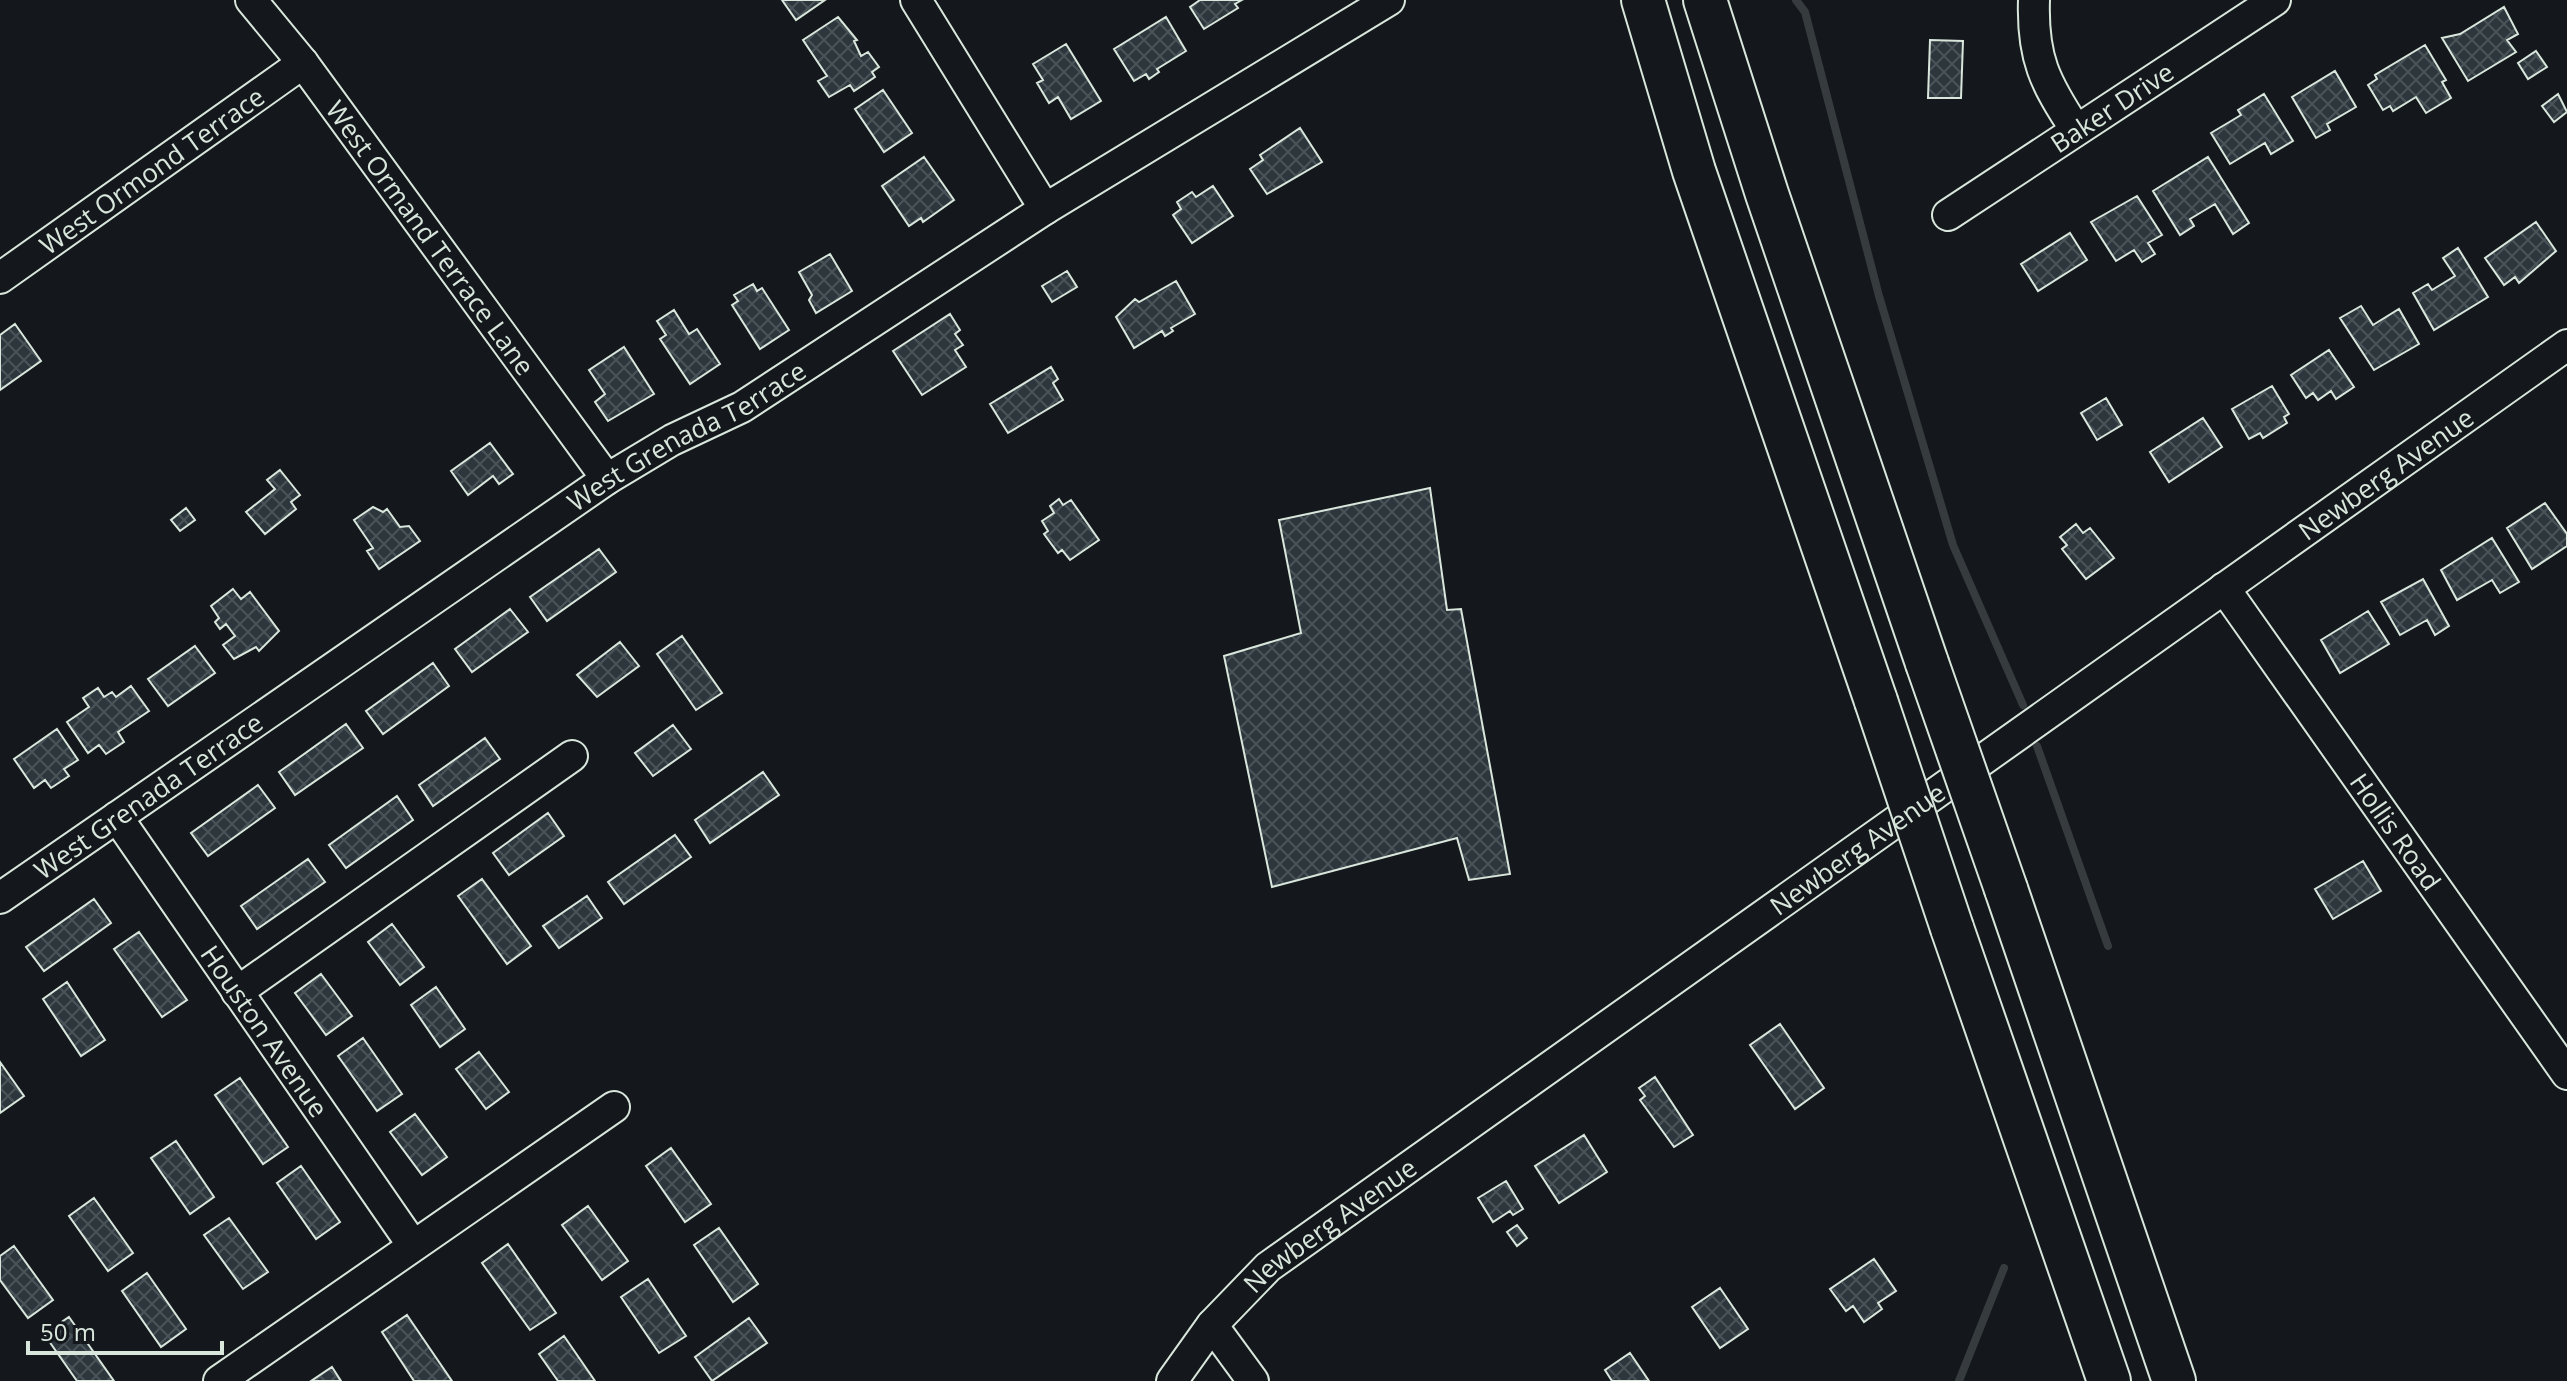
<svg xmlns="http://www.w3.org/2000/svg" width="2567" height="1381" font-family="'Open Sans',sans-serif">
<style>
.lines{fill:none;stroke-linecap:round;stroke-linejoin:round}
.stream{stroke:#363b3e;stroke-width:8}
.building{fill:url(#building-cross-hatch);stroke:#d8e6dc;stroke-width:2}
.minor-casing{stroke:#d8e6dc;stroke-width:34}
.highway-casing{stroke:#d8e6dc;stroke-width:46}
.minor{stroke:#14181c;stroke-width:30}
.highway{stroke:#14181c;stroke-width:42}
.highway-bridge-casing{stroke:#d8e6dc;stroke-width:46;stroke-linecap:butt}
.highway-bridge{stroke:#14181c;stroke-width:42}
.labels{text-anchor:middle;dominant-baseline:central;stroke-width:6;stroke-linejoin:round;paint-order:stroke}
.street-label{font-size:26px;fill:#d8e6dc;stroke:#14181c}
</style>
<defs>
<pattern id="building-cross-hatch" width="8" height="8" patternUnits="userSpaceOnUse" patternTransform="scale(2)"><rect width="8" height="8" fill="#2c363c"/><path d="M0 0l8 8M0 8l8-8" fill="none" stroke="#4a5358"/></pattern>
</defs>
<rect width="100%" height="100%" fill="#14181c"/>
<g class="lines">
<!-- stream -->
<path class="stream" d="M 1796,0 L 1805,12 L 1879,296 L 1953,545 L 2023,705
M 2037,746 L 2108,946
M 1959,1381 L 2004,1268"/>
</g>
<!-- building -->
<path class="building" d="M 782,0 L 825,0 L 796,20 Z
M 1242,0 L 1235,4 L 1238,8 L 1204,29 L 1190,7 L 1200,0 Z
M 2504,7 L 2518,34 L 2507,40 L 2516,52 L 2468,81 L 2442,38 L 2460,34 Z
M 838,17 L 857,40 L 854,41 L 861,56 L 868,52 L 879,67 L 872,72 L 875,77 L 854,91 L 850,85 L 829,97 L 818,81 L 827,76 L 803,40 Z
M 1166,17 L 1186,51 L 1157,69 L 1159,72 L 1149,79 L 1146,74 L 1134,81 L 1114,49 Z
M 1930,40 L 1963,41 L 1961,98 L 1928,98 Z
M 1066,44 L 1101,101 L 1071,119 L 1058,97 L 1049,103 L 1037,83 L 1043,80 L 1033,64 Z
M 2425,45 L 2446,80 L 2442,82 L 2451,98 L 2426,113 L 2416,97 L 2393,111 L 2390,106 L 2383,110 L 2368,85 L 2377,79 L 2375,75 Z
M 2536,51 L 2547,67 L 2528,79 L 2518,63 Z
M 2335,71 L 2356,107 L 2327,124 L 2330,130 L 2316,138 L 2292,97 Z
M 883,90 L 912,133 L 884,152 L 855,109 Z
M 2264,94 L 2293,141 L 2271,154 L 2265,143 L 2230,164 L 2211,133 L 2241,115 L 2238,110 Z
M 2558,94 L 2567,112 L 2554,122 L 2542,106 Z
M 1300,128 L 1322,162 L 1267,194 L 1250,169 L 1263,160 L 1260,155 Z
M 924,157 L 954,200 L 923,222 L 921,218 L 909,226 L 882,186 Z
M 2208,157 L 2249,223 L 2233,234 L 2215,204 L 2190,219 L 2194,226 L 2180,235 L 2153,191 Z
M 1213,186 L 1233,216 L 1192,243 L 1173,215 L 1181,209 L 1177,202 L 1192,192 L 1196,197 Z
M 2137,196 L 2162,235 L 2148,243 L 2155,254 L 2142,262 L 2134,250 L 2116,261 L 2091,222 Z
M 2536,222 L 2556,251 L 2519,283 L 2515,277 L 2504,285 L 2485,258 Z
M 2070,233 L 2087,260 L 2038,291 L 2021,264 Z
M 2458,248 L 2488,297 L 2434,330 L 2413,293 L 2428,284 L 2432,290 L 2455,276 L 2443,258 Z
M 830,254 L 852,291 L 816,313 L 809,300 L 812,295 L 799,272 Z
M 1067,271 L 1077,287 L 1052,302 L 1042,286 Z
M 1176,281 L 1195,314 L 1171,328 L 1173,331 L 1165,336 L 1162,331 L 1134,348 L 1116,317 L 1135,299 L 1139,302 Z
M 753,284 L 757,291 L 762,288 L 789,330 L 760,349 L 732,305 L 738,301 L 734,295 Z
M 2361,306 L 2373,325 L 2399,309 L 2419,344 L 2374,370 L 2340,318 Z
M 674,310 L 689,334 L 697,329 L 720,364 L 690,384 L 660,339 L 666,335 L 657,321 Z
M 950,314 L 960,330 L 955,334 L 963,345 L 955,350 L 966,367 L 922,395 L 893,351 Z
M 15,324 L 41,361 L 0,390 L 0,335 Z
M 624,347 L 654,394 L 608,421 L 595,402 L 605,394 L 589,370 Z
M 2329,350 L 2354,387 L 2336,399 L 2331,391 L 2318,400 L 2313,393 L 2306,398 L 2291,375 Z
M 1051,367 L 1058,379 L 1053,383 L 1063,400 L 1008,433 L 990,404 Z
M 2272,386 L 2289,414 L 2284,417 L 2287,423 L 2263,438 L 2260,433 L 2249,439 L 2232,409 Z
M 2106,398 L 2122,425 L 2097,440 L 2081,413 Z
M 2203,418 L 2222,447 L 2169,482 L 2150,452 Z
M 490,443 L 513,474 L 499,484 L 493,476 L 468,495 L 451,471 Z
M 280,470 L 300,495 L 291,502 L 296,509 L 265,534 L 246,512 L 275,489 L 267,480 Z
M 1430,488 L 1447,610 L 1461,609 L 1510,874 L 1469,880 L 1457,838 L 1272,887 L 1224,656 L 1301,633 L 1279,520 Z
M 1059,499 L 1063,505 L 1071,500 L 1099,540 L 1070,560 L 1062,550 L 1058,553 L 1044,534 L 1048,531 L 1042,521 L 1054,513 L 1050,506 Z
M 2545,503 L 2567,534 L 2567,546 L 2532,569 L 2507,528 Z
M 373,507 L 383,512 L 387,509 L 400,527 L 409,526 L 420,541 L 379,569 L 367,551 L 373,548 L 354,520 Z
M 186,508 L 195,520 L 180,531 L 171,520 Z
M 2076,524 L 2083,533 L 2090,528 L 2114,558 L 2086,579 L 2062,549 L 2067,545 L 2060,537 Z
M 2492,538 L 2519,582 L 2500,593 L 2492,580 L 2457,600 L 2441,570 Z
M 599,549 L 616,572 L 547,621 L 530,597 Z
M 2423,579 L 2449,626 L 2435,635 L 2427,620 L 2400,635 L 2381,602 Z
M 233,589 L 241,599 L 250,592 L 279,631 L 259,651 L 256,647 L 234,659 L 223,645 L 235,636 L 226,624 L 220,629 L 215,622 L 219,618 L 211,606 Z
M 510,609 L 528,632 L 472,672 L 455,649 Z
M 2368,611 L 2389,644 L 2340,673 L 2321,640 Z
M 682,636 L 722,693 L 696,710 L 657,654 Z
M 620,642 L 639,666 L 597,697 L 577,675 Z
M 195,646 L 215,673 L 168,706 L 148,679 Z
M 433,663 L 449,686 L 383,734 L 366,711 Z
M 131,686 L 149,711 L 118,732 L 124,742 L 106,754 L 99,745 L 88,753 L 67,722 L 89,707 L 83,698 L 98,688 L 104,697 L 112,692 L 116,697 Z
M 346,724 L 363,748 L 295,795 L 279,772 Z
M 673,725 L 691,749 L 653,776 L 635,753 Z
M 57,729 L 78,760 L 64,769 L 69,776 L 51,788 L 45,780 L 34,788 L 14,759 Z
M 485,738 L 500,759 L 433,806 L 419,785 Z
M 763,772 L 779,795 L 710,843 L 695,820 Z
M 258,785 L 275,808 L 208,856 L 191,833 Z
M 397,796 L 413,820 L 346,868 L 329,845 Z
M 548,813 L 564,836 L 509,875 L 493,853 Z
M 675,835 L 691,857 L 624,904 L 608,882 Z
M 308,859 L 325,882 L 257,929 L 241,906 Z
M 2363,861 L 2381,891 L 2333,919 L 2315,889 Z
M 482,879 L 531,946 L 507,964 L 458,896 Z
M 587,896 L 602,918 L 559,948 L 543,926 Z
M 94,899 L 111,923 L 44,971 L 26,947 Z
M 392,924 L 424,967 L 400,985 L 368,942 Z
M 139,932 L 187,1000 L 162,1017 L 114,949 Z
M 321,974 L 352,1016 L 326,1035 L 295,993 Z
M 67,982 L 105,1040 L 81,1056 L 43,999 Z
M 436,987 L 465,1029 L 440,1047 L 411,1005 Z
M 1780,1024 L 1824,1088 L 1795,1109 L 1750,1045 Z
M 363,1038 L 402,1094 L 377,1111 L 338,1056 Z
M 479,1052 L 509,1092 L 486,1109 L 456,1069 Z
M 0,1062 L 24,1096 L 0,1113 Z
M 1655,1077 L 1693,1135 L 1674,1147 L 1640,1100 L 1645,1096 L 1639,1088 Z
M 240,1078 L 288,1147 L 263,1164 L 215,1095 Z
M 415,1114 L 447,1157 L 422,1175 L 390,1132 Z
M 1584,1135 L 1607,1172 L 1559,1203 L 1535,1166 Z
M 176,1141 L 214,1197 L 190,1214 L 151,1158 Z
M 671,1148 L 711,1204 L 685,1222 L 646,1166 Z
M 301,1166 L 340,1222 L 316,1239 L 277,1183 Z
M 1506,1181 L 1523,1209 L 1513,1215 L 1510,1211 L 1493,1222 L 1478,1198 Z
M 94,1198 L 133,1253 L 108,1271 L 69,1216 Z
M 588,1206 L 628,1261 L 602,1280 L 562,1225 Z
M 229,1218 L 268,1272 L 243,1289 L 204,1235 Z
M 1517,1225 L 1527,1238 L 1517,1246 L 1507,1232 Z
M 719,1228 L 758,1284 L 733,1302 L 694,1245 Z
M 508,1244 L 556,1313 L 530,1330 L 482,1263 Z
M 14,1246 L 53,1300 L 28,1318 L 0,1280 L 0,1256 Z
M 1874,1259 L 1896,1291 L 1878,1303 L 1882,1309 L 1864,1322 L 1853,1306 L 1846,1311 L 1830,1289 Z
M 147,1273 L 186,1329 L 161,1347 L 122,1291 Z
M 648,1279 L 686,1336 L 659,1353 L 621,1297 Z
M 1720,1288 L 1748,1329 L 1720,1348 L 1692,1307 Z
M 407,1315 L 452,1381 L 414,1381 L 382,1332 Z
M 69,1317 L 114,1381 L 77,1381 L 44,1334 Z
M 749,1318 L 767,1343 L 712,1381 L 695,1357 Z
M 564,1336 L 595,1381 L 558,1381 L 539,1354 Z
M 1630,1353 L 1649,1381 L 1612,1381 L 1605,1370 Z
M 332,1367 L 341,1381 L 311,1381 Z"/>
<g class="lines">
<!-- minor casing -->
<g class="minor-casing">
<g id="minor">
<path id="s1" d="M 251,0 L 303,63 L 607,479"/>
<path d="M 916,0 L 1045,209"/>
<path d="M 2034,0 C 2032,58 2045,83 2076,130"/>
<path id="s2" d="M 1948,215 L 2275,0"/>
<path id="s3" d="M 0,278 L 303,63"/>
<path id="s4" d="M 2224,588 L 2567,1074"/>
<path id="s5" d="M 117,817 L 412,1244"/>
<path id="s6" d="M 0,898 L 607,479 L 672,440 L 742,407 L 1045,209 L 1389,0"/>
<path d="M 237,992 L 572,756"/>
<path d="M 1212,1325 L 1253,1381"/>
<path d="M 219,1381 L 614,1107"/>
<path id="s7" d="M 1172,1381 L 1212,1325 L 1268,1267 L 2567,345"/>
</g>
</g>
<!-- highway casing -->
<g class="highway-casing">
<path id="highway" d="M 1643,0 L 1694,171 L 1876,701
M 1705,0 L 1767,194 L 1927,663
M 2006,889 L 2174,1381
M 1952,928 L 2109,1381"/>
</g>
<!-- minor -->
<use href="#minor" class="minor"/>
<!-- highway -->
<use href="#highway" class="highway"/>
<!-- highway-bridge casing -->
<g class="highway-bridge-casing">
<path id="highway-bridge" d="M 1927,663 L 2006,889
M 1876,701 L 1952,928"/>
</g>
<!-- highway-bridge -->
<use href="#highway-bridge" class="highway-bridge"/>
</g>
<g class="labels">
<!-- street labels -->
<g class="street-label">
<text stroke="none"><textPath href="#s2" startOffset="196">Baker Drive</textPath></text>
<text stroke="none"><textPath href="#s3" startOffset="186">West Ormond Terrace</textPath></text>
<text stroke="none"><textPath href="#s1" startOffset="298">West Ormand Terrace Lane</textPath></text>
<text stroke="none"><textPath href="#s6" startOffset="828">West Grenada Terrace</textPath></text>
<text stroke="none"><textPath href="#s7" startOffset="1520">Newberg Avenue</textPath></text>
<text stroke="none"><textPath href="#s6" startOffset="180">West Grenada Terrace</textPath></text>
<text stroke="none"><textPath href="#s4" startOffset="298">Hollis Road</textPath></text>
<text stroke="none"><textPath href="#s7" startOffset="872">Newberg Avenue</textPath></text>
<text stroke="none"><textPath href="#s5" startOffset="260">Houston Avenue</textPath></text>
<text stroke="none"><textPath href="#s7" startOffset="224">Newberg Avenue</textPath></text>
</g>
</g>
<!-- scale -->
<path d="M28 1341v12h194v-12" fill="none" stroke="#d8e6dc" stroke-width="4"/>
<text x="40" y="1341" font-size="24" fill="#d8e6dc" stroke="#14181c" stroke-width="6" paint-order="stroke">50 m</text>
</svg>
